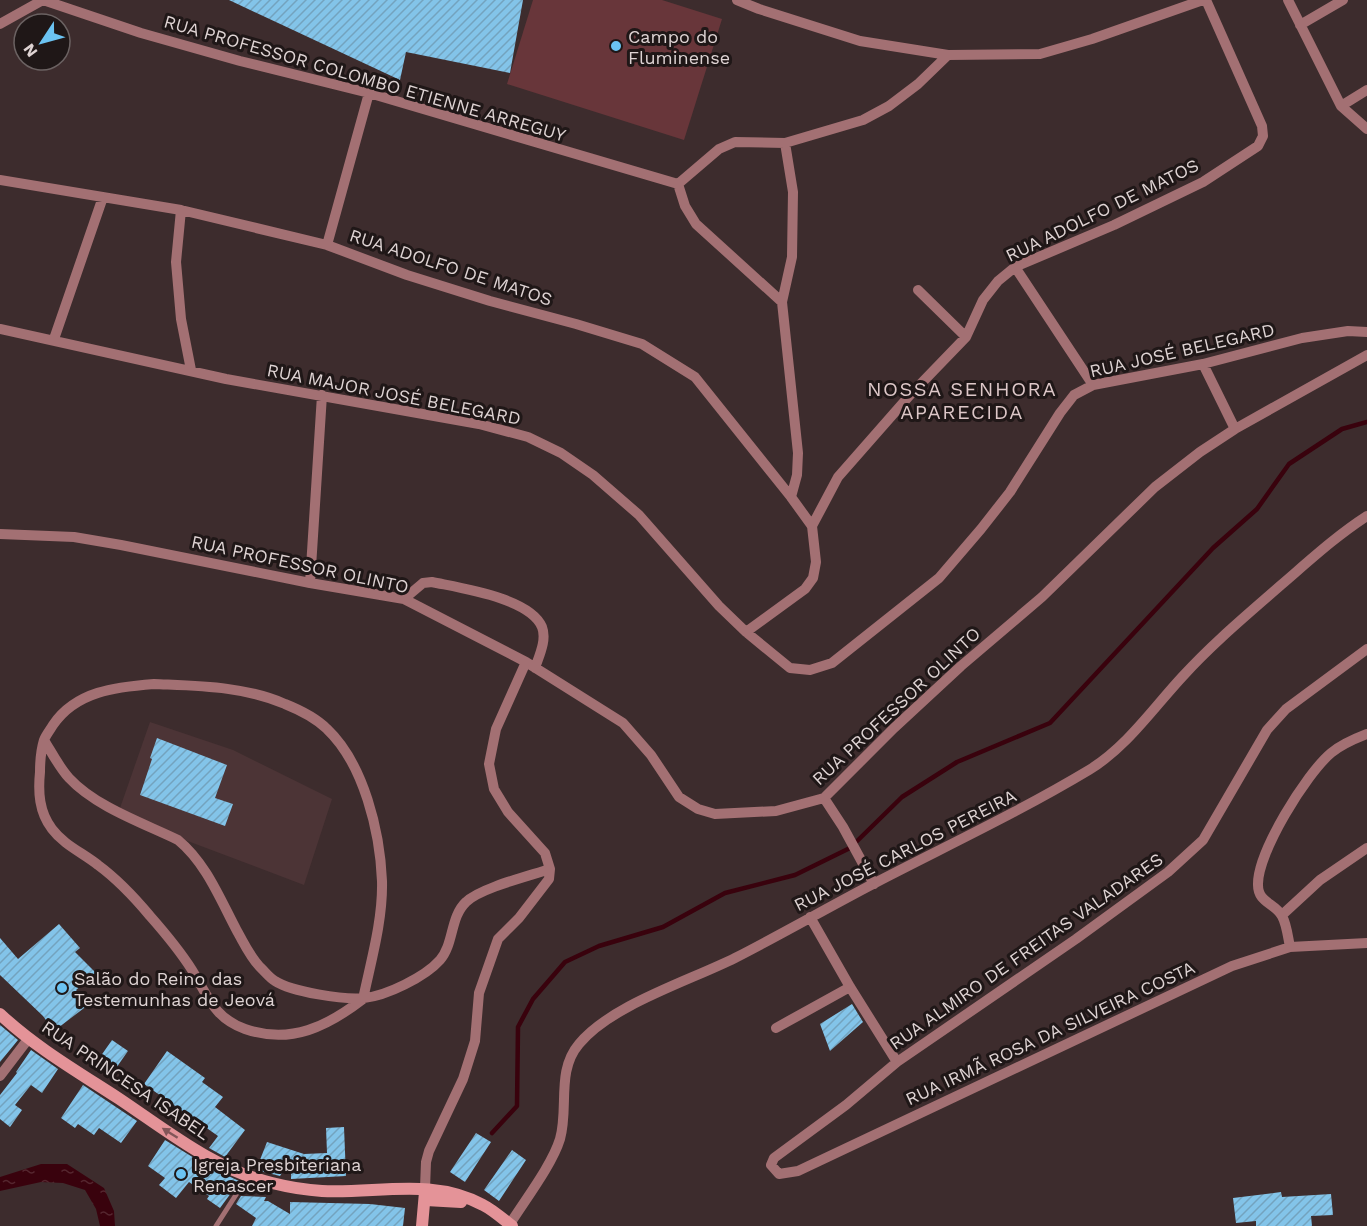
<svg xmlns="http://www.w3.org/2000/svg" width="1367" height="1226" font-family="'Work Sans',sans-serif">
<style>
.built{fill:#4c3436}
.green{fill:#68363a}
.water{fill:url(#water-ripples)}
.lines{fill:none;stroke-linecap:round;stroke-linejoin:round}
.stream{stroke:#39020d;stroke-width:4.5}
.building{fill:url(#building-hatch)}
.lane{stroke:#a37073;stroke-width:5}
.street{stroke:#a37073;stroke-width:10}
.secondary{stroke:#e49398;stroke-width:12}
.oneway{fill:#825558}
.poi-dot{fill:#6bc3f2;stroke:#1f1717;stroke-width:2}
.labels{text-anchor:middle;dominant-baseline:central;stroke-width:6;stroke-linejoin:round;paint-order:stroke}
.poi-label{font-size:18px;fill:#ded3d3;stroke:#1f1717;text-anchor:start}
.street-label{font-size:18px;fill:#ded3d3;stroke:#1f1717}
.neighbourhood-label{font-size:20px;letter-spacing:1.5px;fill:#ddc7c8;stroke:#1f1717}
</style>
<defs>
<pattern id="water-ripples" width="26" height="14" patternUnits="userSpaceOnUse" patternTransform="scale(1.5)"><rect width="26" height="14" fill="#39020d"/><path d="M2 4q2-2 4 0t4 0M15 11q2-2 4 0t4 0" fill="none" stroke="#55262f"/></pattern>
<pattern id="building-hatch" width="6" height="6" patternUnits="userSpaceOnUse" patternTransform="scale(1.5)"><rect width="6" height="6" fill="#83c4e9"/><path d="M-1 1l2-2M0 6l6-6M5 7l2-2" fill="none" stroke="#73a3be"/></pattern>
</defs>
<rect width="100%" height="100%" fill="#3d2c2d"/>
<!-- built -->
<path class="built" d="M 150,722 L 233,750 L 332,799 L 304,885 L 177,837 L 119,811 Z"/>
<!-- green -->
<path class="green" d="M 533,0 L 662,0 L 722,19 L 684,140 L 507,84 Z"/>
<!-- water -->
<path class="water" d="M 41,1164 L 67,1164 L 104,1188 L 114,1211 L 115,1226 L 100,1226 L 96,1209 L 85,1190 L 63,1183 L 41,1182 L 0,1191 L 0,1177 Z"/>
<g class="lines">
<!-- stream -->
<path class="stream" d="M 492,1133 L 517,1106 L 518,1027 L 533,999 L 565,962 L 599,946 L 663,927 L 725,893 L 795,875 L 850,848 L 902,797 L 957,762 L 1050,723 L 1213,548 L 1257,509 L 1289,464 L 1342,429 L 1367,422"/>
</g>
<!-- building -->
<path class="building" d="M 229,0 L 523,0 L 510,73 L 406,52 L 400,80 Z
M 157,738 L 227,765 L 215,798 L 233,804 L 225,826 L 140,795 L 152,759 L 150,758 Z
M 59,924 L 80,948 L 75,952 L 96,973 L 76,990 L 88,1005 L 54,1031 L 43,1016 L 0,975 L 0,938 L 18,959 Z
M 852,1004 L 863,1022 L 830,1051 L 820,1024 Z
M 0,1025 L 18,1040 L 0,1062 Z
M 112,1040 L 128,1051 L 114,1071 L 98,1060 Z
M 31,1050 L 58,1069 L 42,1093 L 31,1085 L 15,1105 L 22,1110 L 10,1127 L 0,1119 L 0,1095 L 17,1073 L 16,1072 Z
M 167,1051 L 205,1078 L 202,1082 L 223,1097 L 215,1107 L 245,1130 L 225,1157 L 209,1148 L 218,1136 L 144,1084 Z
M 83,1085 L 137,1121 L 121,1143 L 99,1128 L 94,1135 L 78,1124 L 75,1128 L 61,1118 Z
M 344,1127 L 346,1176 L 291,1179 L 291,1159 L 280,1176 L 256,1170 L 267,1142 L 304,1154 L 327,1153 L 326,1128 Z
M 476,1133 L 491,1142 L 465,1182 L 450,1172 Z
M 165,1140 L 207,1166 L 239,1181 L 234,1182 L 234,1189 L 220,1208 L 207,1199 L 209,1196 L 189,1182 L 176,1198 L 159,1185 L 165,1178 L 148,1166 Z
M 512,1150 L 526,1160 L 499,1201 L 484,1190 Z
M 1281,1192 L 1282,1197 L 1331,1194 L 1333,1215 L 1311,1216 L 1312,1226 L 1256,1226 L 1256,1221 L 1236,1223 L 1233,1198 Z
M 241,1196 L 266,1197 L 264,1201 L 268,1201 L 290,1214 L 290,1202 L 370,1204 L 405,1208 L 403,1226 L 252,1226 L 256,1218 L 236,1204 Z"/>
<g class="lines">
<!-- lane -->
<path class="lane" d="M 216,1226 L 248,1176"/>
<!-- street -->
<path class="street" d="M 43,0 L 141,33 L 240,61 L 369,93 L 678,184
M 737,0 L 759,9 L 860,41 L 948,55 L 1040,54 L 1092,39 L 1203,0
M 1288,0 L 1341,106 L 1367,129
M 0,24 L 43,0
M 1300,25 L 1343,0
M 1341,106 L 1367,90
M 785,143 L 793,192 L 792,257 L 782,302 L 798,453 L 797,475 L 791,497
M 0,180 L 181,210 L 327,245 L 407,275 L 490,301 L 576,324 L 642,344 L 695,377 L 791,497 L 812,526 L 816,562 L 813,578 L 805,589 L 746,632
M 678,184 L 719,149 L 735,142 L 785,143 L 863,120 L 889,106 L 918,84 L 948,55
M 678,184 L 685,206 L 696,224 L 782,302
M 181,210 L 176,262 L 181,319 L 191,370
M 327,245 L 369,93
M 1015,267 L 1093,385
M 918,290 L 966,337
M 0,329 L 226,379 L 479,424 L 528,437 L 561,453 L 593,475 L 639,515 L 719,606 L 746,632 L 790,668 L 810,670 L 832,663 L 939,578 L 981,529 L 1010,492 L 1060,413 L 1074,395 L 1093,385 L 1203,364 L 1302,338 L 1348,331 L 1367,332
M 54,339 L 103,197
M 1203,364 L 1235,429
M 812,526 L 838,477 L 910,395 L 966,337 L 983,300 L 998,281 L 1015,267 L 1114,225 L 1203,182 L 1258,146 L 1263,136 L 1262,126 L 1206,0
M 0,534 L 74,537 L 121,545 L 310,583 L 404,599 L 526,662 L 623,723 L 651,755 L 679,797 L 698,809 L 715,814 L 776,811 L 824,798 L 894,728 L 961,666 L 1042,597 L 1155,487 L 1200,452 L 1235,429 L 1367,355
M 310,583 L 322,395
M 404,599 L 423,583 L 432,582 C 460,588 530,598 542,627 C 547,640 539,656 535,668
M 1367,649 L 1286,709 L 1267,730 L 1203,840 L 1168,872 L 1076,939 L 897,1062 L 846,1105 L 774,1158 L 771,1165 L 779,1174 L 798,1171 L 1232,966 L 1290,947 L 1367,943
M 154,684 C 197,686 244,686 285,704 C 300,710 316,718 327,729 C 364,764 380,832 382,881 C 383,920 371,961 363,999 C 328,1026 291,1045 245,1029 C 214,1018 208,996 192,970 C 180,951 165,933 150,916 C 135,898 117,879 98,865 C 83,853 64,845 52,829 C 39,812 38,792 40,772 C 40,762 41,750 44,740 C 46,735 50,730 53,725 C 76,691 116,687 154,684 Z
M 44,740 C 52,753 59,767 69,778 C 96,807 143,823 178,840 C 206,863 220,899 237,931 C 244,943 251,959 262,969 C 266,973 270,978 275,981 C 292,992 344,1000 364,998 C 386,996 425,977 440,960 C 454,944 450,917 466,902 C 480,888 529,876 550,869
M 824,798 L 843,827 L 874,884
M 1282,915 L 1320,880 L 1367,848
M 810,917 L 850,987 L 897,1062
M 1290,947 C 1288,938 1287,925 1282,916 C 1275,903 1258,903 1258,885 C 1257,853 1306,774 1331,753 C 1342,744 1354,739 1367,734
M 776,1028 L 850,987
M 0,1076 L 29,1038
M 425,1188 L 426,1162 L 429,1151 L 463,1079 L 475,1041 L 479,993 L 498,939 L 519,918 L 549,879 L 550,869 L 545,853 L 508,812 L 494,789 L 489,764 L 496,729 L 526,662
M 510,1224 C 525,1200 552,1165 560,1139 C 569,1108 556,1071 579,1044 C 611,1005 689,981 735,958 C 782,934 827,908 873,884 C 946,846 1019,812 1089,770 C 1127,747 1154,707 1183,676 C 1213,643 1248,614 1281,585 C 1309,561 1336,536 1367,516"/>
<!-- secondary -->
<path class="secondary" d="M 0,1014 C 35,1047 78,1072 118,1098 C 166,1130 215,1170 272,1183 C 288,1187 305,1190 322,1191 C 376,1194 432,1177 483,1205 C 493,1210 503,1219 512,1226
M 426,1200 L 461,1202
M 422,1226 L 425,1192"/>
</g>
<!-- one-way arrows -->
<defs><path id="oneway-solid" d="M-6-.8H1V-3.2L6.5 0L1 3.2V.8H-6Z" transform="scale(1.5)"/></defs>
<use class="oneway" href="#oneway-solid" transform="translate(170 1133) rotate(-148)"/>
<!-- markers -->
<g class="poi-dot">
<circle cx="616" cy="46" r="6"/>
<circle cx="62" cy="988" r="6"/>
<circle cx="181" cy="1174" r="6"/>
</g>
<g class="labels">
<!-- poi labels -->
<g class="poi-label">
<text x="628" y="36">Campo do<tspan x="628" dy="21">Fluminense</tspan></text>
<text x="74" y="978">Salão do Reino das<tspan x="74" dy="21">Testemunhas de Jeová</tspan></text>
<text x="193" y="1164">Igreja Presbiteriana<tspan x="193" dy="21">Renascer</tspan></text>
</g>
<!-- street labels -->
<g class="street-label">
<text transform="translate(365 78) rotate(16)">RUA PROFESSOR COLOMBO ETIENNE ARREGUY</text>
<text transform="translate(1102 210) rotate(-26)">RUA ADOLFO DE MATOS</text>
<text transform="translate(451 267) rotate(18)">RUA ADOLFO DE MATOS</text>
<text transform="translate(1182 350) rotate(-13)">RUA JOSÉ BELEGARD</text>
<text transform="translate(394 394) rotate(11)">RUA MAJOR JOSÉ BELEGARD</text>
<text transform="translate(300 564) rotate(12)">RUA PROFESSOR OLINTO</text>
<text transform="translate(896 706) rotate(-43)">RUA PROFESSOR OLINTO</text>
<text transform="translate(905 850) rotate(-27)">RUA JOSÉ CARLOS PEREIRA</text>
<text transform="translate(1026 951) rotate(-35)">RUA ALMIRO DE FREITAS VALADARES</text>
<text transform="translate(1050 1033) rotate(-25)">RUA IRMÃ ROSA DA SILVEIRA COSTA</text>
<text transform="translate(126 1080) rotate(34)">RUA PRINCESA ISABEL</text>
</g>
<!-- neighbourhood labels -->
<g class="neighbourhood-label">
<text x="962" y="389">NOSSA SENHORA<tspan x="962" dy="23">APARECIDA</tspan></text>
</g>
</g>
<!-- north arrow -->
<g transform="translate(42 42) rotate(234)"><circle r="28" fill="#1f1717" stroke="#6b6262" stroke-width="1.5"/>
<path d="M0-4.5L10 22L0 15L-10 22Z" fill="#6bc3f2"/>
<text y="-9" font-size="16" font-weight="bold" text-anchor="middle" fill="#ded3d3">N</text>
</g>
</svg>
